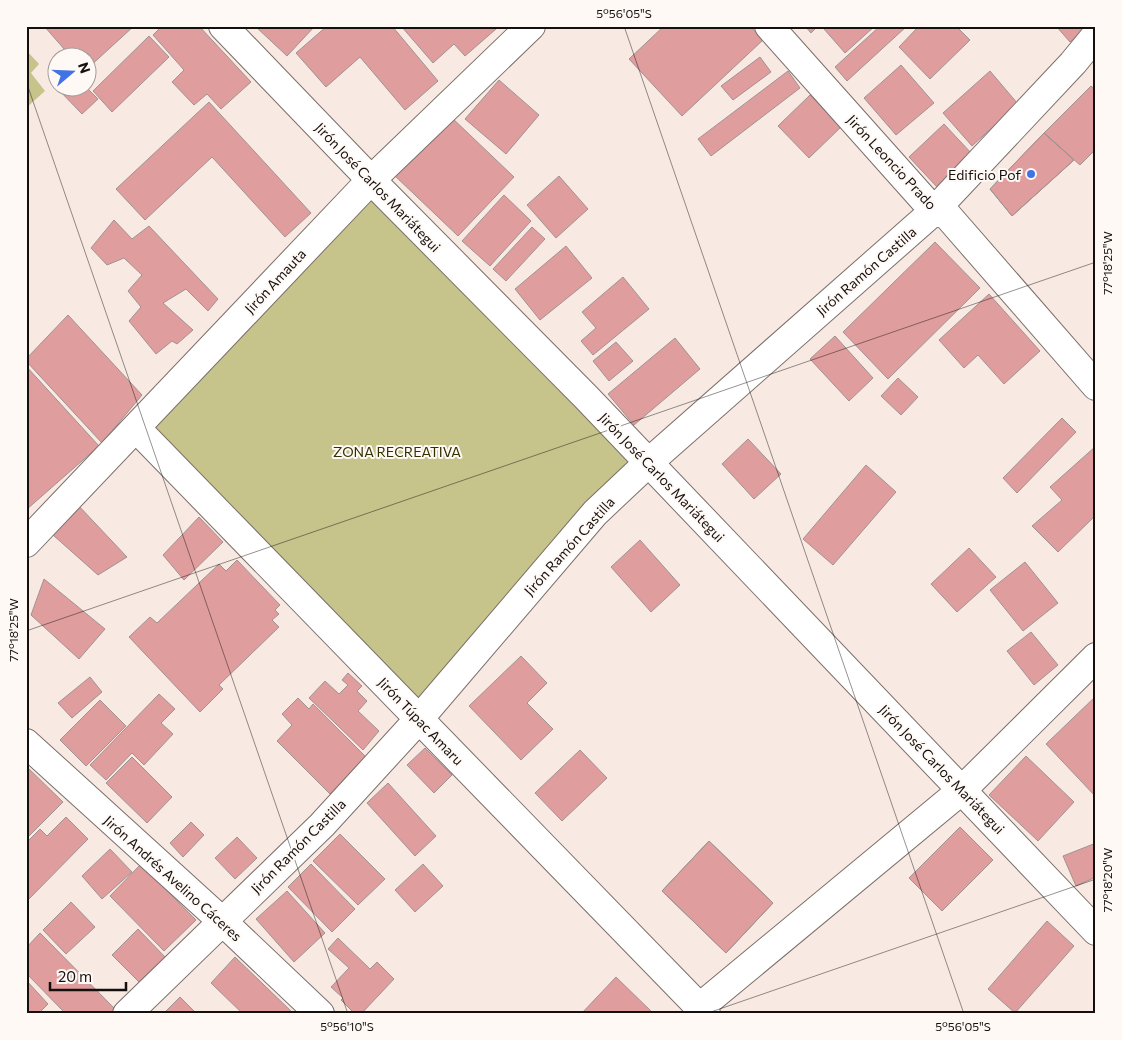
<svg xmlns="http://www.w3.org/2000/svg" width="1122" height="1040" font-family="Commissioner,sans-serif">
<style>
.green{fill:#c6c38b}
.building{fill:#e09d9e;stroke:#a19292}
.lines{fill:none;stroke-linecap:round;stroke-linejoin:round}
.minor-casing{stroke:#7b6f69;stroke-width:30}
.minor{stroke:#fff;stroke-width:28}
.ticks{fill:none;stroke:#15100e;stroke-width:1;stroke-opacity:0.45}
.poi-dot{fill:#4173e4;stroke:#fff9f6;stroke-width:2}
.labels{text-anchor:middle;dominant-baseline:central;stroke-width:4;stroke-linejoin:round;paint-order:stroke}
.street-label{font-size:14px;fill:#15100e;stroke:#fff9f6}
.poi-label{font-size:14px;fill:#15100e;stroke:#fff9f6;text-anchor:end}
.park-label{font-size:14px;fill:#333000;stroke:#fff9f6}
.neatline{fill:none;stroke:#15100e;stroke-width:2}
.ticks-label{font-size:12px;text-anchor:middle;fill:#15100e}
</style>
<rect width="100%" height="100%" fill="#f8eae3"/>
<!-- green -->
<path class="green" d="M 26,50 L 39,64 L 31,73 L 45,91 L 26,108 Z
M 371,180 L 639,453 L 419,719 L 136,428 Z"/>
<!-- building -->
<path class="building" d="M 44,26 L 134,26 L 88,68 L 88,58 L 72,58 Z
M 162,26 L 199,26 L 251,82 L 221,109 L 207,94 L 194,105 L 172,82 L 184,70 L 153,35 Z
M 255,26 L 315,26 L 287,56 Z
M 327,26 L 392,26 L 438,81 L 405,110 L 360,57 L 326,87 L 296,53 Z
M 401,26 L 494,26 L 496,29 L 465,56 L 454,44 L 433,63 Z
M 664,26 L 750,26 L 763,40 L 682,116 L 629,59 Z
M 805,26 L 818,26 L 811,33 Z
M 828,26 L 875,26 L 845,53 L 824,29 Z
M 880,26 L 907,26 L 847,81 L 835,67 Z
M 919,26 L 956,26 L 970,40 L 930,79 L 899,47 Z
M 1056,26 L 1088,26 L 1070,42 Z
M 149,36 L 169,57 L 112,112 L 93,91 Z
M 760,57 L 771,72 L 733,100 L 721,86 Z
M 901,65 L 934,103 L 896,135 L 864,98 Z
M 788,71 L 800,88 L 711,156 L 698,139 Z
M 990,71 L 1018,104 L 972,146 L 943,113 Z
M 499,80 L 539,115 L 506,154 L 465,119 Z
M 58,82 L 58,88 L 87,88 L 98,99 L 82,114 L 54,85 Z
M 1091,86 L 1096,90 L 1096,149 L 1080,165 L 1044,133 Z
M 810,95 L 841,127 L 809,158 L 778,126 Z
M 209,102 L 311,213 L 285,237 L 212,157 L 145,220 L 116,189 Z
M 449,115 L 514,177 L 458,236 L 393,174 Z
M 944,124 L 972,154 L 937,187 L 909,157 Z
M 1044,133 L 1074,160 L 1012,216 L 990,189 Z
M 1044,133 L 1074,160 L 1012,216 L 990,189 Z
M 559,176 L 588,209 L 556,238 L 527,205 Z
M 504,195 L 531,221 L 490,266 L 462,241 Z
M 114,220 L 132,239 L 149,226 L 218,299 L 208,311 L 186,289 L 163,303 L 193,330 L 177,344 L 172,341 L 156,354 L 129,321 L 141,307 L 128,291 L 142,275 L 124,258 L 107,265 L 91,248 Z
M 532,227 L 545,239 L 506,281 L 493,269 Z
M 935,242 L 980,288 L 888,379 L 843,332 Z
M 566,246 L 592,278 L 540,320 L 515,289 Z
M 623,277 L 649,309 L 593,355 L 581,341 L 596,328 L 582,312 Z
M 989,294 L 1040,351 L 1004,384 L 978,355 L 964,368 L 939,340 Z
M 68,315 L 142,395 L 102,443 L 26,361 L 26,359 Z
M 835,336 L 873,378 L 849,401 L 810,359 Z
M 675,338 L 700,369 L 634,425 L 608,394 Z
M 616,342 L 633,361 L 609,381 L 593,361 Z
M 26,366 L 99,446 L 26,510 Z
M 898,378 L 918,397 L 901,415 L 881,396 Z
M 1062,418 L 1076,432 L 1017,493 L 1003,478 Z
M 748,439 L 781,474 L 754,499 L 722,464 Z
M 1096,446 L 1096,515 L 1058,552 L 1032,526 L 1062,500 L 1050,487 Z
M 866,465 L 896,492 L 833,565 L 803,539 Z
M 77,504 L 127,557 L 98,575 L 53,535 Z
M 199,517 L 223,542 L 184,580 L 163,555 Z
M 640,540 L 680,585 L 651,612 L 611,567 Z
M 969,548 L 996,577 L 957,612 L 931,584 Z
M 237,560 L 280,605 L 275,610 L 279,614 L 272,620 L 279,627 L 219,685 L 223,689 L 200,712 L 129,637 L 150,617 L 157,623 L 219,564 L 226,571 Z
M 1025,562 L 1058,603 L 1023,631 L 990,590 Z
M 44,579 L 105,629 L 79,659 L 31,615 Z
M 1031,632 L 1058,665 L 1034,685 L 1007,651 Z
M 521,656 L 547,683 L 527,703 L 553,729 L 521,760 L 469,706 Z
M 348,673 L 362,686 L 357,691 L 367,701 L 358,711 L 379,731 L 363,750 L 309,698 L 325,681 L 339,694 L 348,685 L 342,680 Z
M 90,677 L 102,692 L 72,718 L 58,703 Z
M 159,694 L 175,709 L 161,723 L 173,734 L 144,765 L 132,753 L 106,780 L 90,765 Z
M 1096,696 L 1096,797 L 1046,744 Z
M 298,698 L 309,709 L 313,704 L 366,757 L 330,794 L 277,741 L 292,725 L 282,714 Z
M 100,700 L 126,726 L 86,766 L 60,740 Z
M 425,748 L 452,775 L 434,793 L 407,765 Z
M 580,750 L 607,778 L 562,821 L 535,793 Z
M 1026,756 L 1074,802 L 1038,841 L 989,795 Z
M 132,757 L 172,797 L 147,823 L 106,783 Z
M 26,766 L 63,802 L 29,836 L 26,833 Z
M 388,783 L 436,836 L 415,856 L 367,803 Z
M 66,817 L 88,839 L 26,902 L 26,843 L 40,829 L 47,836 Z
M 191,822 L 204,835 L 183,857 L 170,843 Z
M 960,827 L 993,860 L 942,911 L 909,878 Z
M 340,834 L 385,879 L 358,905 L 313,861 Z
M 237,837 L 257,858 L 235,879 L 215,858 Z
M 709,841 L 773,903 L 726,953 L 662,891 Z
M 709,841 L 773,903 L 726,953 L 662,891 Z
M 1096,843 L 1096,877 L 1076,886 L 1063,856 Z
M 110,849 L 132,872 L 102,899 L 82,876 Z
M 141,864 L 196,920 L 164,951 L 110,896 Z
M 311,864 L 355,909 L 332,932 L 288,887 Z
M 423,864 L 443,886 L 415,912 L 395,890 Z
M 287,891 L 325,933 L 294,962 L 256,919 Z
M 71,902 L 95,927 L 66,954 L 43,930 Z
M 1047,921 L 1074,946 L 1015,1013 L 988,989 Z
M 138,929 L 166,958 L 140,983 L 112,955 Z
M 40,933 L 115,1009 L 110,1014 L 66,1014 L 26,973 L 26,948 Z
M 338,938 L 370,969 L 377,962 L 394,979 L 361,1014 L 355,1014 L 341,1000 L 343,998 L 331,987 L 349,968 L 328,949 Z
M 235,957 L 294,1014 L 243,1014 L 211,983 Z
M 616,977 L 654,1014 L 581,1014 Z
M 26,980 L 48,1004 L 38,1014 L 26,1014 Z
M 180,997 L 197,1014 L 163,1014 Z"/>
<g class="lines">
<!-- minor casing -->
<g class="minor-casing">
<path id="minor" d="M 223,26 L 371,180 L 586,397 L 1096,931
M 769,26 L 934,211 L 947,215 L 1096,386
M 136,428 L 706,1014
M 26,543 L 371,180 L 531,26
M 26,743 L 222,921 L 320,1014
M 700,1007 L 962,790 L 1096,657
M 127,1014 L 322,825 L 419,719 L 595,513 L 648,463 L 934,211 L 1073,63 L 1096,35"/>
</g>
<!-- minor -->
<use href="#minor" class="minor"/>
</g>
<!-- ticks -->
<path class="ticks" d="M 624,26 L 964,1014M 26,81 L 348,1014M 26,631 L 1096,262M 705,1014 L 1096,879"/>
<!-- markers -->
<circle class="poi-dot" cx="1031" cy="174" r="5"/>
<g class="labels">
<!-- street labels -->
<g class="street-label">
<text transform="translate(892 162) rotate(47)">Jirón Leoncio Prado</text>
<text transform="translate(378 187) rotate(46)">Jirón José Carlos Mariátegui</text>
<text transform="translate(866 271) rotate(-41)">Jirón Ramón Castilla</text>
<text transform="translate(275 281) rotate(-47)">Jirón Amauta</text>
<text transform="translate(662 477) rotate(46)">Jirón José Carlos Mariátegui</text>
<text transform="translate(569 546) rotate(-48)">Jirón Ramón Castilla</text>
<text transform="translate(421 721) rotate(46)">Jirón Túpac Amaru</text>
<text transform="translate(942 769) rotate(46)">Jirón José Carlos Mariátegui</text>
<text transform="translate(298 846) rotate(-45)">Jirón Ramón Castilla</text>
<text transform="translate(173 878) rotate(42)">Jirón Andrés Avelino Cáceres</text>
</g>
<!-- poi labels -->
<g class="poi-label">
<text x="1021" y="174">Edificio Pof</text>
</g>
<!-- park labels -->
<g class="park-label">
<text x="397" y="451">ZONA RECREATIVA</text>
</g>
</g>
<!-- border -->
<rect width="1122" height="1040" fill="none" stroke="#fff9f6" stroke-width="55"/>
<!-- north arrow -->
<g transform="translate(72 72) rotate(71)"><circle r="24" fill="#fff9f6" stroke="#a19c99"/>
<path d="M0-4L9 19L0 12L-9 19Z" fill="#4173e4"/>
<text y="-8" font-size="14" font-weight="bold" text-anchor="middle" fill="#15100e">N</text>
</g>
<!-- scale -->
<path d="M50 982v8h76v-8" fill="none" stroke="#15100e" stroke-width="2.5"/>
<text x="58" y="982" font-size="15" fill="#15100e" stroke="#fff9f6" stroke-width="4" paint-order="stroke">20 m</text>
<rect x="28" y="28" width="1066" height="984" class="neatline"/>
<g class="ticks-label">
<text x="624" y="18">5°56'05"S</text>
<text transform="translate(1108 263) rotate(-90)" y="4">77°18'25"W</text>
<text transform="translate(14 630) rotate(-90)" y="4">77°18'25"W</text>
<text transform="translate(1108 880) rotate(-90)" y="4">77°18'20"W</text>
<text x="347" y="1031">5°56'10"S</text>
<text x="963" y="1031">5°56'05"S</text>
</g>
</svg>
